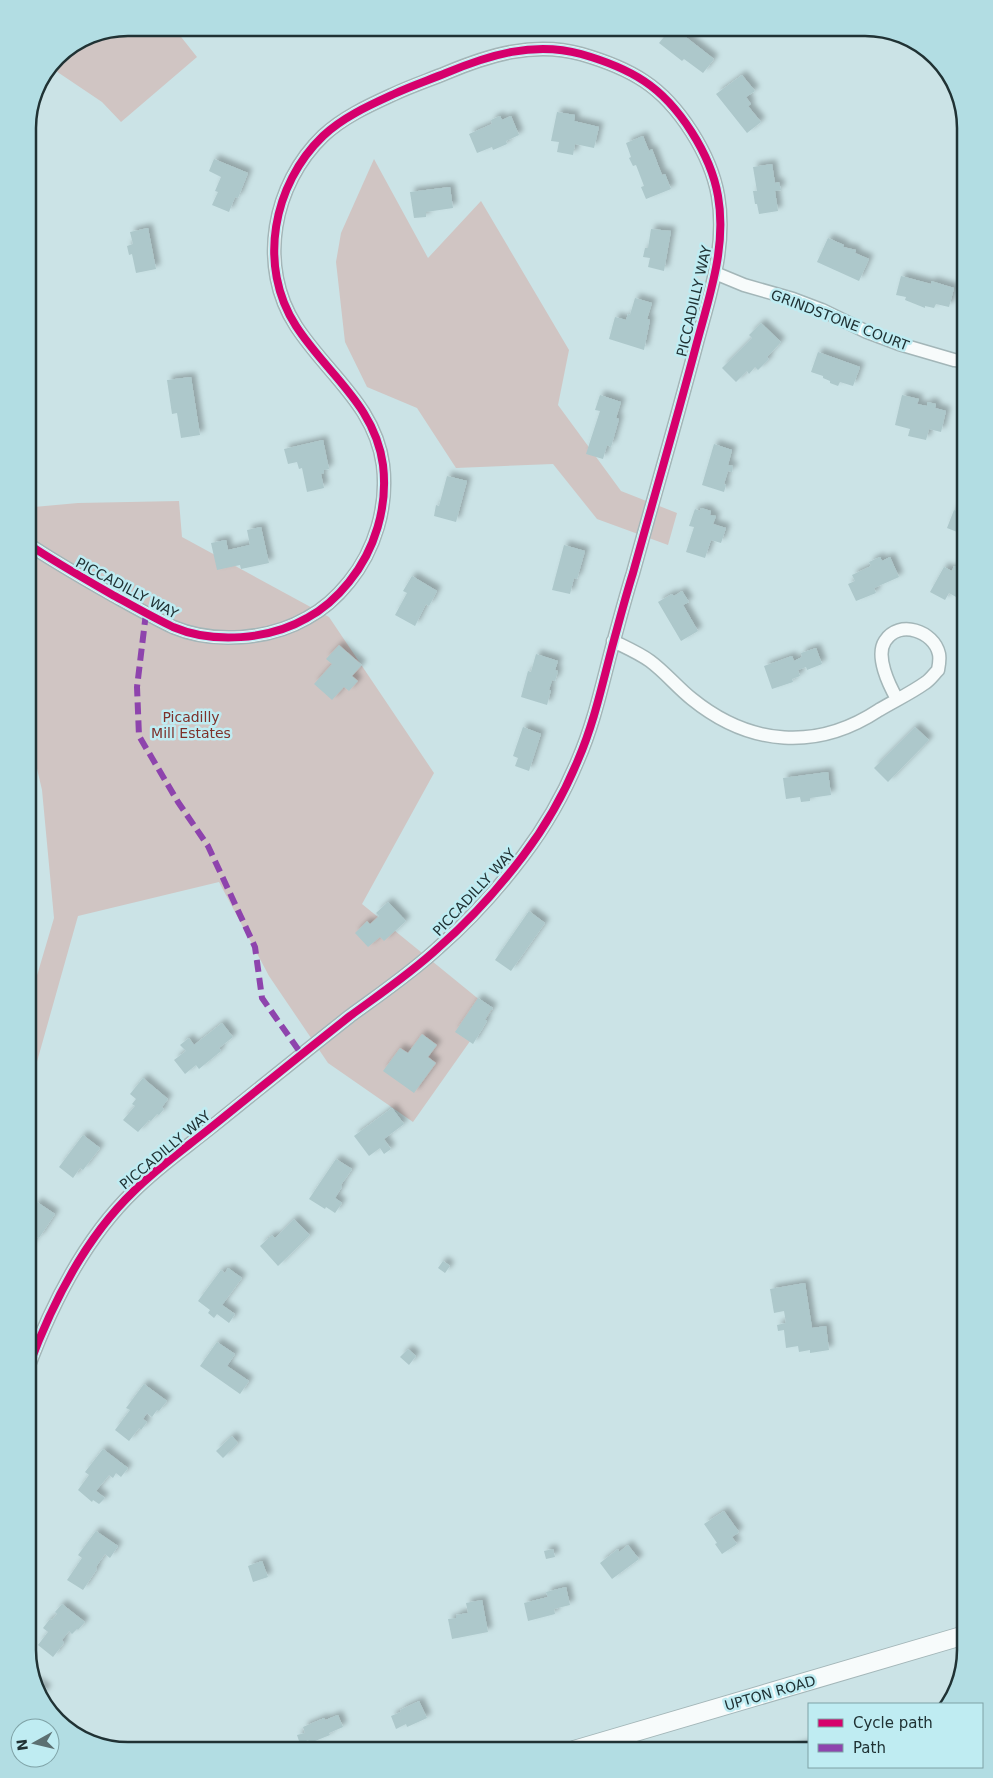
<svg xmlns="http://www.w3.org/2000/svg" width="993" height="1778" font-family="'DejaVu Sans',sans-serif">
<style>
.green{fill:#d0c5c3}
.building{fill:#adc8cb;filter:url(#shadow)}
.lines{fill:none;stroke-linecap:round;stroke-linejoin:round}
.street-casing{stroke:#a3b6b8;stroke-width:15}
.secondary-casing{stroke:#a3b6b8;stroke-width:20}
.street{stroke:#f7fbfb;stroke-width:12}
.secondary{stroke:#f7fbfb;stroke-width:18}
.quiet{stroke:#8e44ad;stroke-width:6;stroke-dasharray:12 6;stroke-linecap:butt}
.cycleway-casing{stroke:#bfecf2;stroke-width:11}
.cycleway{stroke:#d6006c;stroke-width:8}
.labels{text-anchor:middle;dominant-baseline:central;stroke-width:5;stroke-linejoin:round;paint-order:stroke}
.street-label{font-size:14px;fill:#203234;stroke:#bfecf2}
.park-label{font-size:14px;fill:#7e302a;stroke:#bfecf2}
.rim{fill:none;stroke:#203234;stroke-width:2.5}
</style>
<defs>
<filter id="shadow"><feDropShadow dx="4.5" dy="-4.5" stdDeviation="2.5" flood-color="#0004"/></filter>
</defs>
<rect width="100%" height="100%" fill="#cbe3e6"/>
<!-- green -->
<path class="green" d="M 128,28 L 174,28 L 197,57 L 121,122 L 102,102 L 50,67 L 57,57 L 90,35 Z
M 374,159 L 428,258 L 481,201 L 569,350 L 558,405 L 621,491 L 677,513 L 668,545 L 597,519 L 553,464 L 456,468 L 417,408 L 367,387 L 345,342 L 336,262 L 341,233 Z
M 179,501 L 182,537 L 329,617 L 434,773 L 362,904 L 492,1010 L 413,1122 L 328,1063 L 269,976 L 219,882 L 78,916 L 31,1083 L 28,1083 L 28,1006 L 54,918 L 42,790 L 28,730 L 28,506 L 34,507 L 78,503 Z"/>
<!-- building -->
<path class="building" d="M 671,28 L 675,29 L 676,28 L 687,28 L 682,34 L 714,59 L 703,73 L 684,59 L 682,61 L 659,43 Z
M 742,75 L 755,91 L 746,97 L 751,104 L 748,106 L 761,122 L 747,133 L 716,94 Z
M 557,112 L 575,115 L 574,121 L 599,127 L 594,148 L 575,144 L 573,155 L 557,152 L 559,142 L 551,141 Z
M 500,116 L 502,120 L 511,116 L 519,135 L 506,141 L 507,144 L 493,150 L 492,147 L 477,153 L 469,134 L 492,124 L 491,120 Z
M 643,136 L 649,151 L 652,149 L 662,175 L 665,174 L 671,189 L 646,199 L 641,187 L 644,186 L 636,165 L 633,166 L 629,158 L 631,157 L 626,143 Z
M 214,159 L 248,173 L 238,198 L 235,197 L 229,212 L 212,205 L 218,192 L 215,191 L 221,177 L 209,171 Z
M 772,164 L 775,183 L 779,182 L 781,190 L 775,191 L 778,211 L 759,214 L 757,204 L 755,204 L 753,191 L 757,191 L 753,167 Z
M 450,187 L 453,208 L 426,212 L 426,217 L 414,218 L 410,192 Z
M 148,228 L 156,269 L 136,273 L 132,254 L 129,255 L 127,246 L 133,244 L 130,232 Z
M 651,229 L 671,231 L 664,271 L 648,267 L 650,258 L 643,257 L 645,248 L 648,248 Z
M 828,238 L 844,245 L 843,247 L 856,250 L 855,253 L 869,259 L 859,281 L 817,262 Z
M 901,276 L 931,284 L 931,281 L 954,288 L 949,307 L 936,304 L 934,308 L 925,306 L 925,308 L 905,300 L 906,297 L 896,295 Z
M 635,298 L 652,303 L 647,319 L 650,320 L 644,350 L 609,339 L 615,317 L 626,320 L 628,314 L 630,315 Z
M 761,323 L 781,342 L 767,357 L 769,359 L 758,370 L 755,367 L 749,374 L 747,371 L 736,382 L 722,368 L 752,338 L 749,335 Z
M 818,352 L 860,367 L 853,386 L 840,382 L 838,386 L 830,383 L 830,381 L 823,378 L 823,376 L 811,372 Z
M 191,377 L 200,435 L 181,438 L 177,413 L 172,414 L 167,380 Z
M 600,395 L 621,402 L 616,418 L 619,419 L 611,447 L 607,445 L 603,459 L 586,454 L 600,411 L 595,410 Z
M 902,395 L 919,399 L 917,404 L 927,406 L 927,402 L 936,404 L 935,408 L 946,411 L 941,432 L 929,429 L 926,440 L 908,436 L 910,429 L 895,425 Z
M 323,440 L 329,469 L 324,470 L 324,473 L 321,474 L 324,488 L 307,492 L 302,468 L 299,469 L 297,462 L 288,464 L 284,449 Z
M 714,444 L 732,450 L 728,465 L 733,466 L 732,472 L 728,471 L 724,484 L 726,485 L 724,492 L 702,485 Z
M 447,476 L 467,481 L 456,522 L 434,516 L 436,505 L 439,506 Z
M 701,508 L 711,511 L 710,515 L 716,516 L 713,524 L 726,528 L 721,543 L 711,540 L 705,558 L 686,552 L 694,527 L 689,526 L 695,509 L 700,511 Z
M 954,510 L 965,514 L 965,535 L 947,528 Z
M 261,527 L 269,563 L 241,569 L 240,565 L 217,570 L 211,543 L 226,540 L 228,550 L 250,545 L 247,530 Z
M 564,545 L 585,551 L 577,579 L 574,578 L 570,594 L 552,590 Z
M 880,557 L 882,561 L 890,557 L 899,577 L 874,588 L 876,593 L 856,601 L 848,584 L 855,581 L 852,575 L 871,566 L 869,562 Z
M 954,566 L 962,571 L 960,574 L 965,577 L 965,602 L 949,593 L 945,600 L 930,592 L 944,567 L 952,571 Z
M 412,576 L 437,591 L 429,606 L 426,604 L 415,626 L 395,615 L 407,593 L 403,591 Z
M 682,591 L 689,602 L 683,605 L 698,631 L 681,641 L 658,602 L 672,594 L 674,596 Z
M 339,645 L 362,665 L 352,676 L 358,681 L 349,691 L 344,687 L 332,700 L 314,684 L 332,664 L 326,659 Z
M 816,648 L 822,664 L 807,670 L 806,667 L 798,670 L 800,676 L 792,679 L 793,682 L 772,689 L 764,666 L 792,656 L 794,661 L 802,657 L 801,653 Z
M 536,654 L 558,661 L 555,670 L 558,671 L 555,681 L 552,680 L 549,690 L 551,690 L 547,705 L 521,697 L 528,671 L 531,672 Z
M 523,727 L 541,734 L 529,771 L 515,766 L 518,758 L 513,756 Z
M 915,727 L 929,740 L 888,782 L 874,768 Z
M 828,772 L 831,795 L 810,798 L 810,801 L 801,802 L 800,797 L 786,799 L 783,778 Z
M 388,902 L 406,921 L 384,941 L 380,937 L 368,947 L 355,933 L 367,921 L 370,924 L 379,916 L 376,913 Z
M 529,911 L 545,923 L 511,971 L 495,960 Z
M 478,998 L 493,1008 L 485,1020 L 487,1021 L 473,1044 L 455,1032 Z
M 222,1023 L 233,1037 L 219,1048 L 221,1051 L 199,1069 L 196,1065 L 185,1074 L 174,1060 L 186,1051 L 180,1045 L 189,1038 L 194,1045 Z
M 422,1034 L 437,1045 L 428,1057 L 436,1063 L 414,1093 L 383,1071 L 400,1048 L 408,1053 Z
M 143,1078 L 168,1099 L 162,1107 L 164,1109 L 159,1115 L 157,1114 L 151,1121 L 149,1120 L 138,1132 L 123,1120 L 135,1106 L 132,1104 L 136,1099 L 130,1094 Z
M 392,1108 L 404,1124 L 384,1139 L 391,1149 L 384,1154 L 380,1148 L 369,1156 L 354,1136 Z
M 83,1135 L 100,1148 L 83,1170 L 80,1168 L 73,1178 L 59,1167 Z
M 336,1159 L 352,1169 L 341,1185 L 342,1187 L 335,1198 L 342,1203 L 335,1213 L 326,1207 L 325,1209 L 309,1199 Z
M 37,1202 L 55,1214 L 39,1238 L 37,1237 L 30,1247 L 28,1246 L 28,1215 Z
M 294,1219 L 310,1235 L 278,1266 L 260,1246 L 272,1235 L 275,1238 Z
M 443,1261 L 450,1266 L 445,1273 L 438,1268 Z
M 228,1268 L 242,1278 L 222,1305 L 235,1314 L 229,1323 L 217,1314 L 214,1318 L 208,1313 L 210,1310 L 198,1301 L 221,1270 L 225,1273 Z
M 805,1283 L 812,1328 L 826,1326 L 829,1350 L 810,1353 L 810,1350 L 799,1352 L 798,1346 L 786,1348 L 784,1330 L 778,1331 L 777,1325 L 786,1323 L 784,1311 L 774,1313 L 770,1289 Z
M 217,1342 L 235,1354 L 227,1366 L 249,1381 L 240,1394 L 200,1366 Z
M 408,1349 L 416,1356 L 409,1365 L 400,1357 Z
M 144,1384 L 167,1401 L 159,1411 L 157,1410 L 152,1417 L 147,1413 L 143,1419 L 147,1422 L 141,1430 L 139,1428 L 129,1441 L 115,1430 L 130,1410 L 126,1408 Z
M 232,1436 L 238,1443 L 223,1458 L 216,1451 Z
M 103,1449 L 128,1468 L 121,1477 L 116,1473 L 113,1478 L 109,1475 L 96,1491 L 105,1498 L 99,1504 L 93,1500 L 92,1502 L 78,1490 L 89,1475 L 85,1472 Z
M 724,1511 L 739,1532 L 732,1537 L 737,1544 L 722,1554 L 715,1544 L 717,1543 L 704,1524 Z
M 96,1531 L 118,1546 L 110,1558 L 105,1554 L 96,1567 L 97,1569 L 83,1590 L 67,1580 L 82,1558 L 78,1555 Z
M 628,1545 L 639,1559 L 612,1579 L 600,1563 L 618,1549 L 619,1552 Z
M 553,1549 L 555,1557 L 546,1559 L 544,1551 Z
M 262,1561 L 268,1577 L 253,1582 L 248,1566 Z
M 566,1587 L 570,1605 L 554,1609 L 555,1614 L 528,1621 L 524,1603 L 548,1597 L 546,1592 Z
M 482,1600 L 488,1632 L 452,1639 L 448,1619 L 456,1618 L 456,1615 L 468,1613 L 466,1603 Z
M 62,1604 L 85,1622 L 78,1630 L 77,1629 L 72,1634 L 69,1631 L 62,1640 L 64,1643 L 53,1657 L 38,1645 L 48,1632 L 43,1628 L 50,1619 L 52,1620 L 57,1614 L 55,1612 Z
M 35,1680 L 47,1689 L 41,1697 L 38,1694 Z
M 419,1701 L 427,1718 L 407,1727 L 406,1724 L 396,1729 L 391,1716 L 401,1712 L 400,1710 Z
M 338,1715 L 343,1727 L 329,1733 L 330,1735 L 310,1743 L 308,1740 L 300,1744 L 297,1735 L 305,1733 L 303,1727 L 324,1718 L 325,1720 Z
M 809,1743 L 809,1750 L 792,1750 L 791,1748 Z"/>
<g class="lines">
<!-- street casing -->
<g class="street-casing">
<path id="street" d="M 715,273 L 744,285 L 793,299 L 822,310 L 867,332 L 899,344 L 954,360 L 965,361
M 613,641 C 625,647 639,653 650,661 C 665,672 678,688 692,699 C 750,746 817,751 879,710 C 894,701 911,693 925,683 C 930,680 934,674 938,670 C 939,665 940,659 939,654 C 934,631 899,619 885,641 C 875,656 889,685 897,699
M 28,1368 C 51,1306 85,1238 134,1191 C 157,1168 184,1149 209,1129 C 256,1091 303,1053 350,1016 C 380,994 411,973 438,948 C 469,921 498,889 523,856 C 545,827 564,794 578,760 C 595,721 603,680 614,640 C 620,618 626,595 633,573 C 654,497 676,422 696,346 C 709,297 727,247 718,196 C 711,155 679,104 644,81 C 626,69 602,60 581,54 C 534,41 489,55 446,73 C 429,80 411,86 394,94 C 370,105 343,117 323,136 C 273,184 257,266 296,326 C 327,374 375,405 383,465 C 388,507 375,550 349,582 C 337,597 324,609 307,618 C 269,640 213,644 173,627 C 152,617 131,605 111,594 C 83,578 55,562 28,544"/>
</g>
<!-- secondary casing -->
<g class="secondary-casing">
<path id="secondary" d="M 574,1750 L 965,1635"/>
</g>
<!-- street -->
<use href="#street" class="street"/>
<!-- secondary -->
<use href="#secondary" class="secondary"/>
<!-- quiet -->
<path class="quiet" d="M 146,613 L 137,687 L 139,736 L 178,802 L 208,846 L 255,947 L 262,998 L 302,1055"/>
<!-- cycleway casing -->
<g class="cycleway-casing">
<path id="cycleway" d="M 28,1368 C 51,1306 85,1238 134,1191 C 157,1168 184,1149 209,1129 C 256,1091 303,1053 350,1016 C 380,994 411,973 438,948 C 469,921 498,889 523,856 C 545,827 564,794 578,760 C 595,721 603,680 614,640 C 620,618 626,595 633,573 C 654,497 676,422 696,346 C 709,297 727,247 718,196 C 711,155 679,104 644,81 C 626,69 602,60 581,54 C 534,41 489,55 446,73 C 429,80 411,86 394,94 C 370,105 343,117 323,136 C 273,184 257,266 296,326 C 327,374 375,405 383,465 C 388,507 375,550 349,582 C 337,597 324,609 307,618 C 269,640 213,644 173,627 C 152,617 131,605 111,594 C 83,578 55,562 28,544"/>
</g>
<!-- cycleway -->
<use href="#cycleway" class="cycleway"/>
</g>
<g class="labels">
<!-- street labels -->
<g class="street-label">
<text transform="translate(694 301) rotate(-77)">PICCADILLY WAY</text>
<text transform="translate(840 320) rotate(21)">GRINDSTONE COURT</text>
<text transform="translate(127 588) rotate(28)">PICCADILLY WAY</text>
<text transform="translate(474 892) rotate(-47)">PICCADILLY WAY</text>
<text transform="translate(165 1150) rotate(-40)">PICCADILLY WAY</text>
<text transform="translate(770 1693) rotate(-16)">UPTON ROAD</text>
</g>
<!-- park labels -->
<g class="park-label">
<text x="191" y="717">Picadilly<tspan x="191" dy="16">Mill Estates</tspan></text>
</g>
</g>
<!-- crop -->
<path d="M0 0H993V1778H0ZM128 36H865A92 92 0 0 1 957 128V1650A92 92 0 0 1 865 1742H128A92 92 0 0 1 36 1650V128A92 92 0 0 1 128 36Z" fill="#b2dde3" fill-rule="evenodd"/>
<path class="rim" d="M128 36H865A92 92 0 0 1 957 128V1650A92 92 0 0 1 865 1742H128A92 92 0 0 1 36 1650V128A92 92 0 0 1 128 36Z"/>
<!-- legend -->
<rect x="808" y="1703" width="175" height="65" fill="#bfecf2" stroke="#7fa2a6"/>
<rect x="818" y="1719" width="25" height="8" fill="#d6006c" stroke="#7fa2a6"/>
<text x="853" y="1728" font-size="15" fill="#203234">Cycle path</text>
<rect x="818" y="1744" width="25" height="8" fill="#8e44ad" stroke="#7fa2a6"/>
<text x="853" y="1753" font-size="15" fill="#203234">Path</text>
<!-- north arrow -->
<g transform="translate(35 1743) rotate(262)"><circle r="24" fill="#bfecf2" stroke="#7fa2a6"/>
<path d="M0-4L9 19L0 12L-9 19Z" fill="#5c7072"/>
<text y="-8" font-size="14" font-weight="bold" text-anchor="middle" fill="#203234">N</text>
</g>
</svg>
